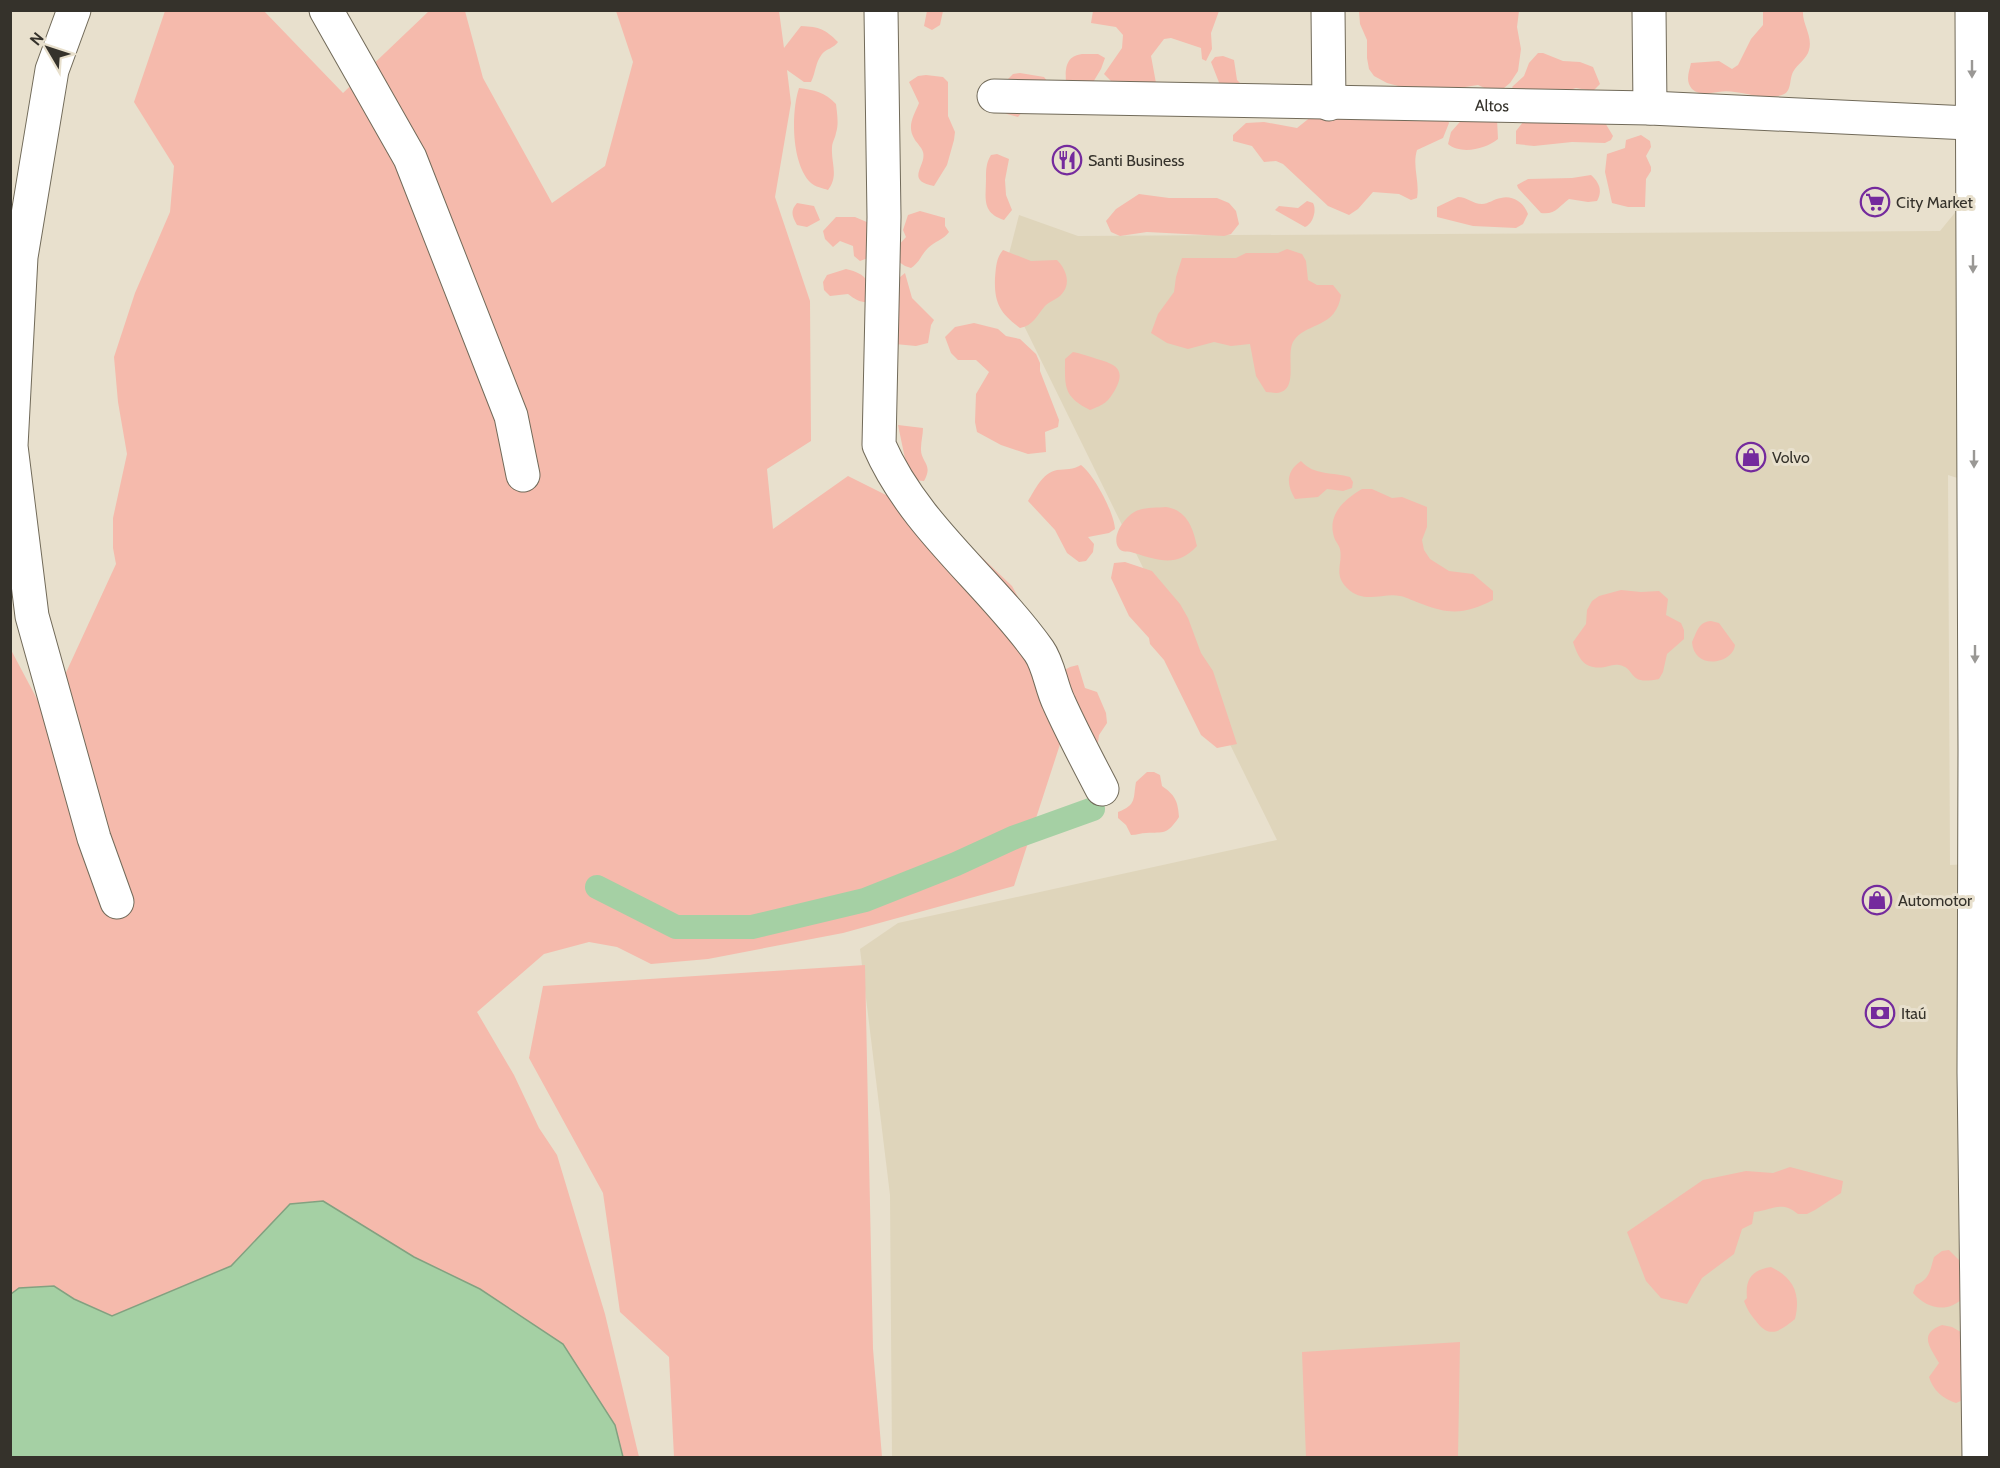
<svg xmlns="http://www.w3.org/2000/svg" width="2000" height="1468" font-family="Cabin,sans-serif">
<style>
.built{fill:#dfd5bb}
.green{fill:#f5baac}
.water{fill:#a5d0a4;stroke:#83a180;stroke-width:1.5}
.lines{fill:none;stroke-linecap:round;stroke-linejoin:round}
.canal{stroke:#a5d0a4;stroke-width:24}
.minor-casing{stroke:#716a59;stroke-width:35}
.highway-casing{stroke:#716a59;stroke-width:35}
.minor{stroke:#fff;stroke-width:33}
.highway{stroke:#fff;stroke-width:33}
.oneway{fill:#9a9895}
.labels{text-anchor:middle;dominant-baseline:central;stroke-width:6;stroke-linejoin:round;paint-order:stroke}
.street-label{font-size:16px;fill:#35322b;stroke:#e8e0cd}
.poi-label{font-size:16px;fill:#35322b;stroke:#e8e0cd;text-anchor:start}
</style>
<rect width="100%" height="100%" fill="#e8e0cd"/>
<!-- built -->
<path class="built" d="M 1989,171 L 1989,488 L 1948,475 L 1950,865 L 1990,863 L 1989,1457 L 892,1457 L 890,1195 L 860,949 L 898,923 L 1277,840 L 1002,281 L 1019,215 L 1078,236 L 1940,231 Z"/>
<!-- green -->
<path class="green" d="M 165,11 L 264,11 L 343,93 L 429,11 L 465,11 L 483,78 L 552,203 L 605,166 L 633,62 L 616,11 L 779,11 L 784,48 L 801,26 C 820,27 825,29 838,42 C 834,48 826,49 822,54 C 815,63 816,72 811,82 L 804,82 L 787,70 L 791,103 L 775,197 L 810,301 L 811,441 L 767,469 L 773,529 L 848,476 L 950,527 L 1012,586 L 1059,673 L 1070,667 L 1078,665 L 1085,688 L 1097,692 L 1106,713 L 1107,723 L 1099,735 L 1098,742 L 1093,751 L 1064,732 L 1014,886 L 843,933 L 708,959 L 651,964 L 617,947 L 589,942 L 544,954 L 477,1012 L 514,1075 L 539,1128 L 557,1155 L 605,1314 L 639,1457 L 11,1457 L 10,648 L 46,716 L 116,564 L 113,548 L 113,518 L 127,454 L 118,402 L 114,357 L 135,293 L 170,212 L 174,166 L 134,102 Z
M 927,11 L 943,11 L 940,25 L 932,30 L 924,26 Z
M 1093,11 L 1219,11 L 1211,33 L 1212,49 L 1206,61 L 1202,59 L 1201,48 L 1171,38 L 1164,39 L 1151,56 L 1156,83 L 1115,85 L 1104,74 L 1122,48 L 1123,35 L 1116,27 L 1091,23 Z
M 1359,11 L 1519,11 L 1517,27 L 1521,49 L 1518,71 L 1510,83 L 1504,88 L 1500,91 L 1491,91 L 1478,85 L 1452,89 L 1443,87 L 1432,90 L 1402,87 L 1387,83 L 1374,76 L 1369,69 L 1367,58 L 1367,40 L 1360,24 Z
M 1763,11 L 1803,11 C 1802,24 1813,36 1809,50 C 1807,59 1797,64 1793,72 C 1789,80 1792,92 1782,95 C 1761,102 1738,88 1718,92 C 1708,93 1700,96 1692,89 C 1685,81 1689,72 1691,63 L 1719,61 L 1732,69 L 1738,65 L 1751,39 L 1763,25 Z
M 1538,53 L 1543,53 L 1563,61 L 1580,62 L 1593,67 L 1600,84 L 1593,91 L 1576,88 L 1562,92 L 1519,97 L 1512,87 L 1524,76 L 1529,63 Z
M 1082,54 L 1098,54 L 1105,58 L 1101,69 L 1092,84 L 1066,82 C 1065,68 1066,56 1082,54 Z
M 1223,56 L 1234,60 L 1237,80 L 1241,84 L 1220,85 L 1211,62 L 1215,57 Z
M 1020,73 L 1044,77 L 1048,82 L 1018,117 L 1007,114 L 1001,109 L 1006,81 L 1013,74 Z
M 926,75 L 943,77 L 948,82 L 948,116 L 955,132 L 954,140 L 947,165 L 934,186 C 904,180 927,166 923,152 C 922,148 917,143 915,140 C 906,126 914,116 919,103 L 909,82 L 918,76 Z
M 799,88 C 814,90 825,92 836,104 C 837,113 839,124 836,133 C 835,139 832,142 832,148 C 831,163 839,176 828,190 C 823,188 815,187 811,183 C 791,164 791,112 799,88 Z
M 1312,116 L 1447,118 L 1449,123 L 1443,138 L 1417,150 C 1412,166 1420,182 1417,198 L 1411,200 L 1399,194 L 1373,192 L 1358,209 L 1349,215 L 1328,206 L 1283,164 L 1276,161 L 1264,162 L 1252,146 L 1233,141 L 1233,135 L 1246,123 L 1264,122 L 1297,128 Z
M 1465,116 L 1497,119 L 1498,139 C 1486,149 1461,155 1448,144 L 1451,132 Z
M 1527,117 L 1604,121 L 1613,136 L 1611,140 L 1605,143 L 1572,142 L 1534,146 L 1516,144 L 1516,131 Z
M 1641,135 L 1650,141 L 1651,147 L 1646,156 L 1651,167 L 1651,171 L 1646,179 L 1645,207 L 1628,207 L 1612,203 L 1605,172 L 1607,154 L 1625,148 L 1626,140 Z
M 997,154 L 1009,159 L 1005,180 L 1006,195 L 1012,210 L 1004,220 C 981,213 986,197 986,179 C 986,170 986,163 991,155 Z
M 1591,175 C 1599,182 1603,191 1597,201 L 1588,202 L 1569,199 C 1559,206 1556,215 1541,213 L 1518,188 L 1517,185 L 1528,179 L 1572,178 Z
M 1139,194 L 1169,198 L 1217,198 L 1229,203 L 1236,211 L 1239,224 L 1231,234 L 1224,236 L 1147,232 L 1120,236 L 1111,232 L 1106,221 L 1116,209 Z
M 1458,197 C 1467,197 1473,204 1482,204 C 1488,204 1494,199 1501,198 C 1513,195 1524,203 1528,214 L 1523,224 L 1516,228 L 1473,226 L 1437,217 L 1437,207 Z
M 1307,201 L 1313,203 C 1317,210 1313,224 1305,227 L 1275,210 L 1279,206 L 1298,208 Z
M 797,203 L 814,206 L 820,220 L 807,227 L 797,225 C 792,216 790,211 797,203 Z
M 920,211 L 945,218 L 945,226 L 949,232 C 943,240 935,241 928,248 C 920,256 921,261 911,268 L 905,266 L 899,262 L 897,247 L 906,237 L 903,230 L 908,215 Z
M 836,217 L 855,217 L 869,223 L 868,258 L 860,261 L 854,256 L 853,246 L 840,241 L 833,247 L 825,239 L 823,231 Z
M 1287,249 L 1302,254 L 1306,261 L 1308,280 L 1317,285 L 1333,285 L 1341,295 C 1336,328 1309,322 1295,339 C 1284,351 1299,386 1281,392 C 1277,394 1271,392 1266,392 L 1256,376 L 1250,344 L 1231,346 L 1214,342 L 1188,349 L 1167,343 L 1151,333 L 1158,314 L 1174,292 L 1176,277 L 1182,258 L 1236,258 L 1246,253 L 1278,253 Z
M 1003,250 L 1031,261 L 1057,260 C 1066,269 1072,284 1061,295 C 1057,299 1050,301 1045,306 C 1037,315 1033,326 1020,328 C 1000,313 994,303 995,278 C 996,268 996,258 1003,250 Z
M 846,269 C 868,274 869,282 874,301 C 863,304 857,301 848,294 L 830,296 L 824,290 L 823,282 L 827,275 Z
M 905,273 L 912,298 L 934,320 L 931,325 L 928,343 L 916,346 L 895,344 L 892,335 L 898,326 L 895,317 L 894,282 Z
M 974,323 L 998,329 L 1006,336 L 1020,339 L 1036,354 L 1040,363 L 1040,371 L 1059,420 L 1058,427 L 1045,432 L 1046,452 L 1028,454 L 1001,445 L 977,432 L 975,422 L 976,394 L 989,372 L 976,360 L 958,360 L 951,353 L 945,337 L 955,327 Z
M 1073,352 C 1080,353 1084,355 1091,357 C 1109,363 1129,365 1115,390 C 1107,403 1105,404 1090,410 C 1063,396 1065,387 1065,359 Z
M 898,425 L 923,428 C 923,435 921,441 921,448 C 920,462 934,464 924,481 L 913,480 L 908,473 Z
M 1301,461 C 1314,476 1334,472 1350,477 L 1353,482 L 1352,488 L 1343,491 L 1327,489 L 1318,497 L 1295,499 C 1286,484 1286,471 1301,461 Z
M 1081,465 C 1094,475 1114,512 1115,529 L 1109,533 L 1088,537 L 1094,544 L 1093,552 L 1086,561 L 1079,562 L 1067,553 L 1055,530 L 1028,501 C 1035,490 1042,473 1057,470 C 1066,469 1073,470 1081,465 Z
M 1362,489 L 1372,489 L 1392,498 L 1402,497 L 1427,507 L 1427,527 L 1422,540 L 1424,550 L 1430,559 L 1449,571 L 1473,574 L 1493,591 L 1493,600 C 1466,614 1450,615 1422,604 C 1415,602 1407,597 1400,596 C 1384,592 1364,605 1347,588 C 1333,574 1343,564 1340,549 C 1339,545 1335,541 1334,537 C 1327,514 1345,499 1362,489 Z
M 1166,507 C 1187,510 1193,528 1197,546 C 1177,568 1158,560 1134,553 C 1128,550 1122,554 1118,547 C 1111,535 1127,513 1139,510 C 1147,507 1158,508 1166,507 Z
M 1125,562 L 1152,571 L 1180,604 L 1188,618 L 1201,653 L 1213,671 L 1237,744 L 1217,748 L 1201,735 L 1164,660 L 1150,644 L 1149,638 L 1129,616 L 1111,578 L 1114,563 Z
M 1621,590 L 1641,592 L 1659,591 L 1668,599 L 1666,615 L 1681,623 L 1684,630 L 1684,639 L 1667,654 L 1663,672 L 1659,679 C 1626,686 1637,668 1619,665 C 1615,664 1610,666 1605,667 C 1585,670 1579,660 1573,642 L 1586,624 L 1587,610 L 1592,601 L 1599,596 Z
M 1711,621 L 1719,623 L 1735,645 C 1733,664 1694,671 1692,642 C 1697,632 1698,622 1711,621 Z
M 1147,772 L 1154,772 L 1160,775 L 1162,786 C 1175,795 1178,801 1179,817 C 1167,835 1164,832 1146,833 C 1141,833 1137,835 1131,835 L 1126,825 L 1118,818 L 1118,812 C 1137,805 1133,798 1136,782 Z
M 865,965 L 873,1349 L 882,1457 L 674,1457 L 669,1357 L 620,1312 L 603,1193 L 529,1058 L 543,986 Z
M 1790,1167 L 1843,1181 L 1841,1193 L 1815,1210 L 1807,1214 L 1798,1214 C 1781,1200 1773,1210 1754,1212 L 1752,1224 L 1742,1229 L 1734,1254 L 1702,1278 L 1687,1304 L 1661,1298 L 1646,1281 L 1627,1232 L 1703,1180 L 1746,1171 L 1773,1173 Z
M 1949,1250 L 1961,1262 L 1964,1297 C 1948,1314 1927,1309 1913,1293 L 1916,1285 C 1930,1279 1930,1270 1934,1257 L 1942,1251 Z
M 1771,1267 C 1794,1278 1801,1295 1795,1319 C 1779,1332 1769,1339 1756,1321 C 1750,1314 1747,1309 1744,1301 L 1747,1298 C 1745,1279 1752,1270 1771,1267 Z
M 1942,1325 L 1952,1327 L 1966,1335 L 1963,1400 L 1956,1403 C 1943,1399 1933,1390 1929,1377 L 1939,1363 C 1930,1347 1918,1334 1942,1325 Z
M 1460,1342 L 1458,1457 L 1306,1457 L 1302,1352 Z"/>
<!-- water -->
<path class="water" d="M 323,1201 L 414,1257 L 480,1289 L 563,1344 L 615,1425 L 623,1457 L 11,1457 L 11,1294 L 19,1288 L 54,1286 L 74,1299 L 112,1316 L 231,1266 L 290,1204 Z"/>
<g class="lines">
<!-- canal -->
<path class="canal" d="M 597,887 L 676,927 L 752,927 L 865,900 L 956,864 L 1015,837 L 1093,809"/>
<!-- minor casing -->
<g class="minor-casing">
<g id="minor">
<path d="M 74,10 L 52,70 L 21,257 L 11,446 L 32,616 L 94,838 L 117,902"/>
<path d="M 326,10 L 410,158 L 511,416 L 523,475"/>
<path d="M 881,10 L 884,217 L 879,445 C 914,526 989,581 1039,651 C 1049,665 1051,687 1059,703 C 1072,732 1087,760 1102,789"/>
<path d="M 1328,10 L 1329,104"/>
<path d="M 1649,10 L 1650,108"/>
<path id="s1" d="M 994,96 L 1650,108 L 1990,124"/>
</g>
</g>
<!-- highway casing -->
<g class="highway-casing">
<path id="highway" d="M 1972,10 L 1975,750 L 1974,1072 L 1979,1458"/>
</g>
<!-- minor -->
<use href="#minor" class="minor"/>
<!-- highway -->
<use href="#highway" class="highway"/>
</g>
<!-- one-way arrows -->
<defs><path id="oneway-solid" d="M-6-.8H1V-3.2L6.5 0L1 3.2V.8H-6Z" transform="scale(1.5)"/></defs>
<g class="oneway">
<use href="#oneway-solid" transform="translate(1972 69) rotate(90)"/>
<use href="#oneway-solid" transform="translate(1973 264) rotate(90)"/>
<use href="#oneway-solid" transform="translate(1974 459) rotate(90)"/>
<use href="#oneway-solid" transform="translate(1975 654) rotate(90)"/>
</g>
<!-- icons -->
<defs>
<g id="restaurant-ring" transform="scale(1.5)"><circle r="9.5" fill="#e8e0cd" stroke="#742a9d" stroke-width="1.5"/><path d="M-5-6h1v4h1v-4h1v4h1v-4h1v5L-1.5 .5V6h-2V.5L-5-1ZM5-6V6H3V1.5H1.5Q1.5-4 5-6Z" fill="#742a9d"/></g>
<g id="supermarket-ring" transform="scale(1.5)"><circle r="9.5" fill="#e8e0cd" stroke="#742a9d" stroke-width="1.5"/><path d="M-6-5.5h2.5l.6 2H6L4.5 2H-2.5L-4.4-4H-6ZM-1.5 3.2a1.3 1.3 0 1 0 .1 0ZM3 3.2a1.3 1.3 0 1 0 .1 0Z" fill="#742a9d"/></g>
<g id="shop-ring" transform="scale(1.5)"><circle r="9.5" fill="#e8e0cd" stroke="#742a9d" stroke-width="1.5"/><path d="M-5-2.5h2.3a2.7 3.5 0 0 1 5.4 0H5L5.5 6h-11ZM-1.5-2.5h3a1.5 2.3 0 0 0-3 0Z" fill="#742a9d"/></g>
<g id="bank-ring" transform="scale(1.5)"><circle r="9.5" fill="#e8e0cd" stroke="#742a9d" stroke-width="1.5"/><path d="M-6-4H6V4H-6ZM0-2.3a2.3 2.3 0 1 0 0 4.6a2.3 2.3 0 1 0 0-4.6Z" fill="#742a9d"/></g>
</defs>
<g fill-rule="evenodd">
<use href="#restaurant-ring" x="1067" y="160"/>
<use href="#supermarket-ring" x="1875" y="202"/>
<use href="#shop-ring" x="1751" y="457"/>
<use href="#shop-ring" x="1877" y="900"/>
<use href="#bank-ring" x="1880" y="1013"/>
</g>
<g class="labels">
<!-- street labels -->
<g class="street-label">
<text stroke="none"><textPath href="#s1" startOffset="498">Altos</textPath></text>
</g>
<!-- poi labels -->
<g class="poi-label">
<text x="1088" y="160">Santi Business</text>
<text x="1896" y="202">City Market</text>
<text x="1772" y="457">Volvo</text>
<text x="1898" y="900">Automotor</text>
<text x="1901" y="1013">Itaú</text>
</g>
</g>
<!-- border -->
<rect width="2000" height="1468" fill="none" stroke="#35322b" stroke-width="24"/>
<!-- north arrow -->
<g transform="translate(48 48) rotate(309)" stroke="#e8e0cd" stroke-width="4.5" paint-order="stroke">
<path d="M0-4.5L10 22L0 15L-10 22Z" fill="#35322b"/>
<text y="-9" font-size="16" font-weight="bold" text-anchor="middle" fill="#35322b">N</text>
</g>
</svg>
